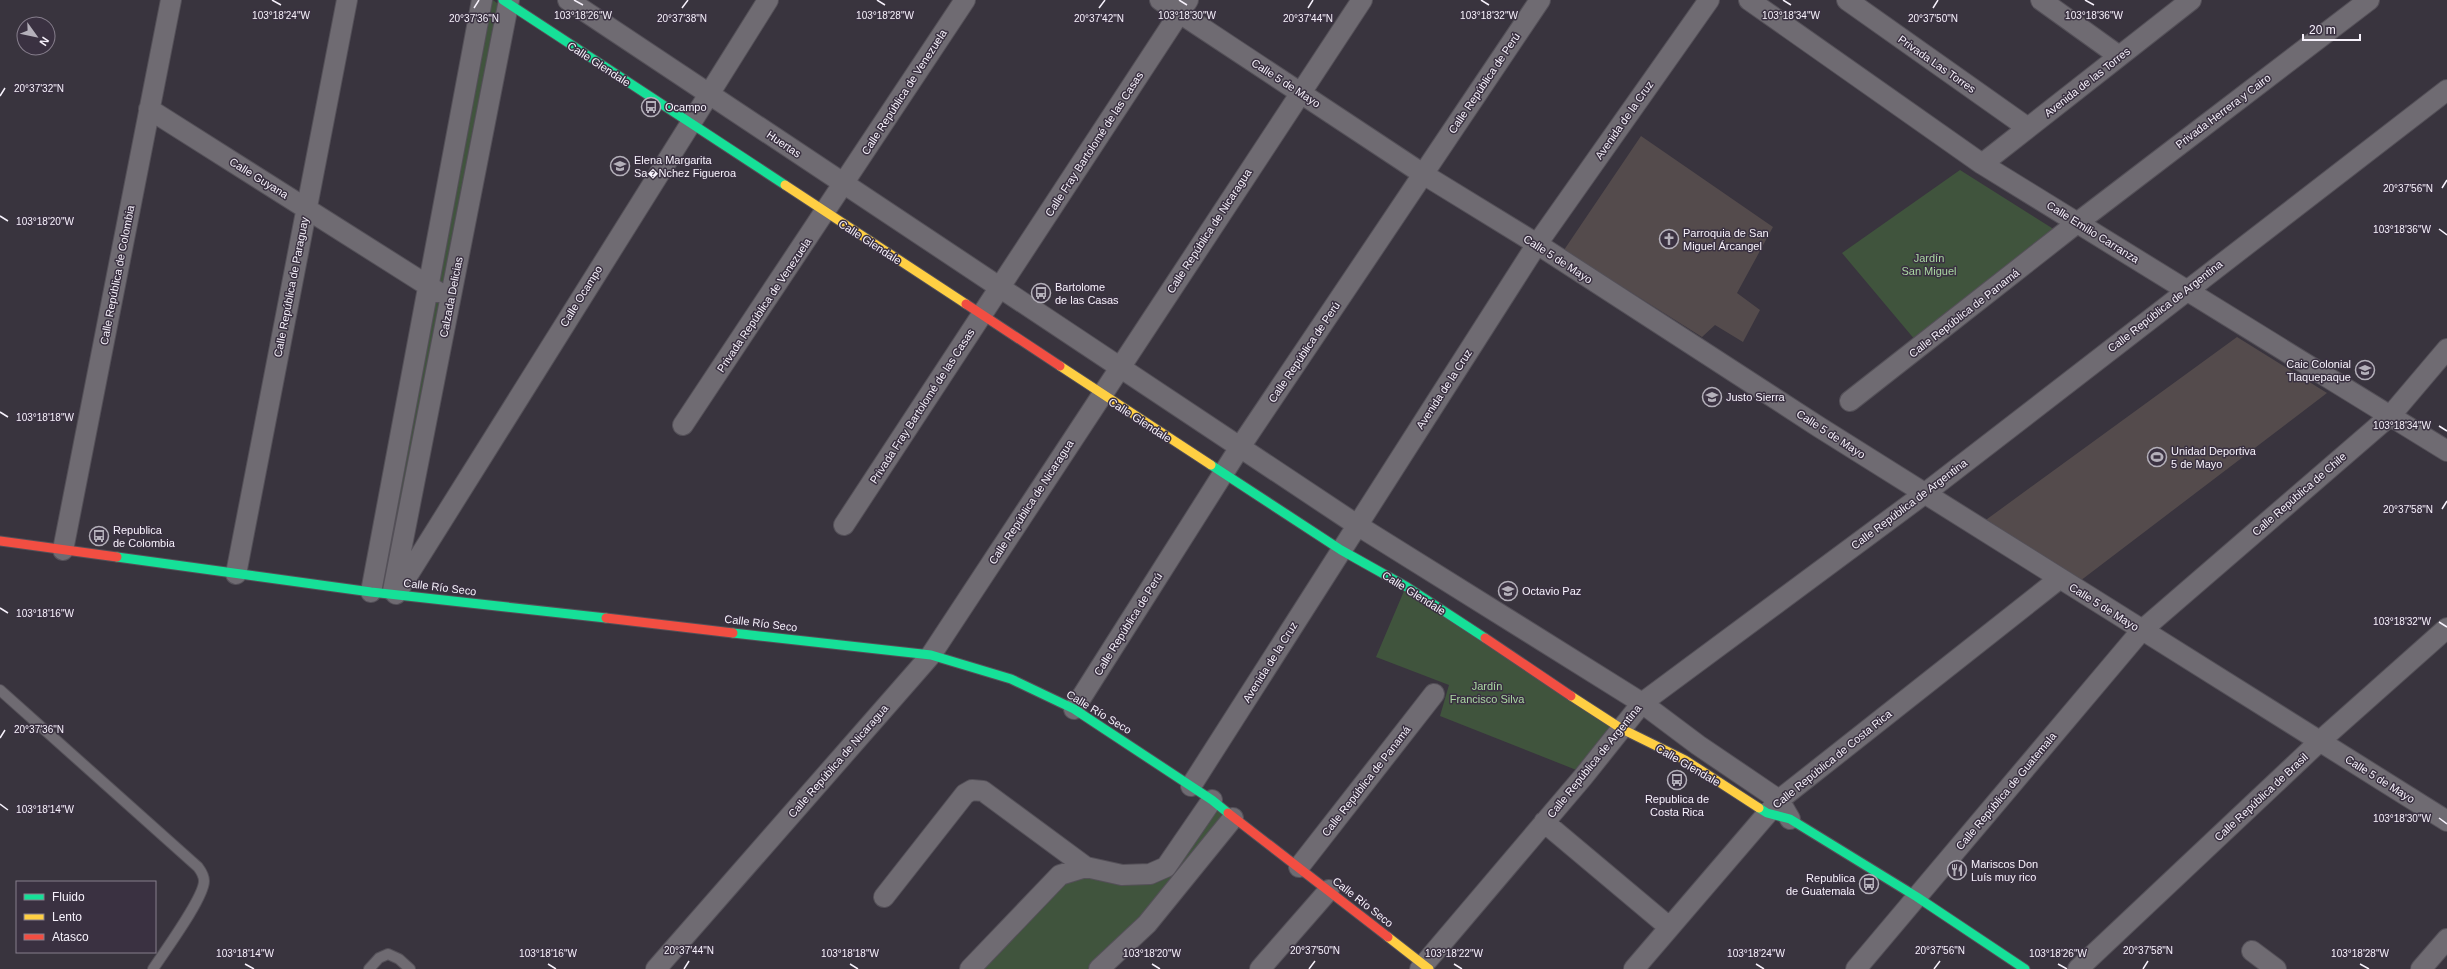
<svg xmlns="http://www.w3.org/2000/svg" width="2447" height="969" font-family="Helvetica,sans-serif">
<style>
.green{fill:#40543d}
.building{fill:#544b4c}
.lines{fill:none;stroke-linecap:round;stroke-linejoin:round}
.lane-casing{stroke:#545058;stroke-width:12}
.street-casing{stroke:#545058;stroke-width:22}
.fast-casing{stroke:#545058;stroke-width:11}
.slow-casing{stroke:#545058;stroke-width:11}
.jam-casing{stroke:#545058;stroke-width:11}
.lane{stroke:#6f6b72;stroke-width:10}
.street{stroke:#6f6b72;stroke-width:20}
.fast{stroke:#16e098;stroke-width:9}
.slow{stroke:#ffcf43;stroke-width:9}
.jam{stroke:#f24e42;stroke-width:9}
.ticks{fill:none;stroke:#f7f2fc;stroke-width:1.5}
.labels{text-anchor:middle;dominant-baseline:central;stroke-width:3;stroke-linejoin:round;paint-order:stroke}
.street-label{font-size:11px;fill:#f7f2fc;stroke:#3a3141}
.poi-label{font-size:11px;fill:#f7f2fc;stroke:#3a3141;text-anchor:start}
.park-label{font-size:11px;fill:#aad7a2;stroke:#3a3141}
.ticks-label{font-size:10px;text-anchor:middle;fill:#f7f2fc;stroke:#3a3141;stroke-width:3;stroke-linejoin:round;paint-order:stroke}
</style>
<rect width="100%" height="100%" fill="#39343e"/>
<!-- green -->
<path class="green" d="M 488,0 L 493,0 L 502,7 L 393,589 L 378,588 Z
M 1960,170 L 2063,235 L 1921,347 L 1842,253 Z
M 1404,591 L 1618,730 L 1584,773 L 1440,716 L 1449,685 L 1376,657 Z
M 1218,805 L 1231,816 L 1099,969 L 970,969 L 1060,875 L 1150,874 Z"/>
<!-- building -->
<path class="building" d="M 1641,136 L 1773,227 L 1737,293 L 1760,310 L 1743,342 L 1715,325 L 1702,337 L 1564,250 Z
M 2237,337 L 2327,393 L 2080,581 L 1983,522 Z"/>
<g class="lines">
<!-- lane casing -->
<g class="lane-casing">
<path id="lane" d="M 0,690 L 198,867 C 201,871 204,876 204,881 C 204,898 164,952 153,969
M 369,969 L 379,958 L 388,954 L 399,959 L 410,969"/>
</g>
<!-- street casing -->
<g class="street-casing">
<path id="street" d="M 568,0 L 1357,525 L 1642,703 L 1698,745 L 1779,800 L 1790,819
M 1160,0 L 1423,174 L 1537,244 L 1819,427 L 2447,821
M 1749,0 L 1982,164 L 2447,451
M 1847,0 L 2028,128
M 2041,0 L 2119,56
M 149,109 L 438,292
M 1982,164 L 2191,0
M 1850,401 L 2077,223 L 2369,0
M 683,425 L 965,0
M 844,525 L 1188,0
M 63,550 L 171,0
M 236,574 L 347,0
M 393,591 L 509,0
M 371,592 L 482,0
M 396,594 L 768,0
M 1074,709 L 1240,447 L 1540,0
M 1191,786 L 1537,244 L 1709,0
M 1544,822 L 1669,927
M 1299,867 L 1434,694
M 884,897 L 965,794 L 972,790 L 983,791 L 1086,867 L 1122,875 L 1150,874 L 1166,867 L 1212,800
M 2252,951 L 2276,969
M 656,969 L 931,655 L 1362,0
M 970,969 L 1060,875 L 1086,867
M 1099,969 L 1147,924 L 1233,818
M 1260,969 L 1329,890
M 1420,969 L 1583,777 L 1642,703 L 1924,494 L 2447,90
M 1634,969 L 1779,800 L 2059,579
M 1856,969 L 2141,631 L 2391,415 L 2447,349
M 2078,969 L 2320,741 L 2447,628
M 2421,969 L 2447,939"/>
</g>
<!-- fast casing -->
<g class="fast-casing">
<path id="fast" d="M 503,0 L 785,185
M 1211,465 L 1341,550 L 1407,587 L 1485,638
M 117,557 L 371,592 L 606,618
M 733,633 L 931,655 L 1011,679 L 1074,709 L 1212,800 L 1228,813
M 1759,808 L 1767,813 L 1790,819 L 1917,897 L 2025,969"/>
</g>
<!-- slow casing -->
<g class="slow-casing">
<path id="slow" d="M 785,185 L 966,304
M 1060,366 L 1211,465
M 1571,696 L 1622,729 L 1685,760 L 1759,808
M 1388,937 L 1429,969"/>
</g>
<!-- jam casing -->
<g class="jam-casing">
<path id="jam" d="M 966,304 L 1060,366
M 0,541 L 117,557
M 606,618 L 733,633
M 1485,638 L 1571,696
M 1228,813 L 1388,937"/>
</g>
<!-- lane -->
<use href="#lane" class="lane"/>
<!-- street -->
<use href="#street" class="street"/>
<!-- fast -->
<use href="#fast" class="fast"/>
<!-- slow -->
<use href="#slow" class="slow"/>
<!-- jam -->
<use href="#jam" class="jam"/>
</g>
<!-- ticks -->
<path class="ticks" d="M 272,0 L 281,5M 574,0 L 583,5M 877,0 L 885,5M 1179,0 L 1187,5M 1481,0 L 1489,5M 1783,0 L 1791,5M 2085,0 L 2094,5M 474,8 L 479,0M 682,8 L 688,0M 1099,8 L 1105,0M 1308,8 L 1313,0M 1933,8 L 1938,0M 0,96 L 5,88M 2442,188 L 2447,180M 0,216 L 8,221M 2439,229 L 2447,235M 0,412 L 8,417M 2439,426 L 2447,431M 2442,509 L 2447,501M 0,608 L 8,613M 2439,622 L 2447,627M 0,738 L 5,730M 0,804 L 8,810M 2439,818 L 2447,824M 245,964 L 254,969M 548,964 L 556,969M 850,964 L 858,969M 1152,964 L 1160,969M 1454,964 L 1462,969M 1756,964 L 1764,969M 2058,964 L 2067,969M 2360,964 L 2369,969M 684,969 L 689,961M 1309,969 L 1315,961M 1934,969 L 1940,961M 2143,969 L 2148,961"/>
<!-- icons -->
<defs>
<g id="bus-ring" transform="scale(1)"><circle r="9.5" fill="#3a3141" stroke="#b4b0ba" stroke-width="1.5"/><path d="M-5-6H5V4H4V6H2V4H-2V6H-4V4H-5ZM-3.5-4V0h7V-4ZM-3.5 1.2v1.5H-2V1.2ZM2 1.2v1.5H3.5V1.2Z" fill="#b4b0ba"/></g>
<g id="school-ring" transform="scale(1)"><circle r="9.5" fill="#3a3141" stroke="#b4b0ba" stroke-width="1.5"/><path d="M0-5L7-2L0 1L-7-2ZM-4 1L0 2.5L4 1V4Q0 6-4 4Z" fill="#b4b0ba"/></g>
<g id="church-ring" transform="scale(1)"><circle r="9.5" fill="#3a3141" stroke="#b4b0ba" stroke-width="1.5"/><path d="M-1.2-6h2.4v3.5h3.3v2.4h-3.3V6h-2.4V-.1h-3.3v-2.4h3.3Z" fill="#b4b0ba"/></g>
<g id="stadium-ring" transform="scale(1)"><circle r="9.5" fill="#3a3141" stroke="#b4b0ba" stroke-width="1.5"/><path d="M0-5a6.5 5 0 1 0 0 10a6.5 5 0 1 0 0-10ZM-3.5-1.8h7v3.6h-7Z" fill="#b4b0ba"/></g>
<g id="restaurant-ring" transform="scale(1)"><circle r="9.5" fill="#3a3141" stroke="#b4b0ba" stroke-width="1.5"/><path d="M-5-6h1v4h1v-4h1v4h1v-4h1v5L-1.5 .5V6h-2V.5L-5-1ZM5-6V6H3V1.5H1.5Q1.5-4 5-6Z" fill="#b4b0ba"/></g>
</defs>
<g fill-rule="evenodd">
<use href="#bus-ring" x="651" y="107"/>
<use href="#school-ring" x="620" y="166"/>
<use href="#church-ring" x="1669" y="239"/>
<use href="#bus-ring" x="1041" y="293"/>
<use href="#school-ring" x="2365" y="370"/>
<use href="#school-ring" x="1712" y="397"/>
<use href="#stadium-ring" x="2157" y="457"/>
<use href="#bus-ring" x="99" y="536"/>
<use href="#school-ring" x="1508" y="591"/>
<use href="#bus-ring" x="1677" y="780"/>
<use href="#restaurant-ring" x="1957" y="870"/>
<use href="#bus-ring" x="1869" y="884"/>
</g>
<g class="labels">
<!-- street labels -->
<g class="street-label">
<text transform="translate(599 64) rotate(33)">Calle Glendale</text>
<text transform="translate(1937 64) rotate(35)">Privada Las Torres</text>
<text transform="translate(2087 82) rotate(-38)">Avenida de las Torres</text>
<text transform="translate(1286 83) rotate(33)">Calle 5 de Mayo</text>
<text transform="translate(1484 83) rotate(-56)">Calle República de Perú</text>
<text transform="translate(904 92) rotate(-57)">Calle República de Venezuela</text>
<text transform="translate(2223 111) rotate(-37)">Privada Herrera y Cairo</text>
<text transform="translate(1624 120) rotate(-55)">Avenida de la Cruz</text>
<text transform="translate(784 144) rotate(34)">Huertas</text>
<text transform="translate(1094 144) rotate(-57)">Calle Fray Bartolomé de las Casas</text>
<text transform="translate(259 178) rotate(32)">Calle Guyana</text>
<text transform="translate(1209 231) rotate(-57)">Calle República de Nicaragua</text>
<text transform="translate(2093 232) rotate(32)">Calle Emilio Carranza</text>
<text transform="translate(870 242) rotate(33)">Calle Glendale</text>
<text transform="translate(1558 259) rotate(33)">Calle 5 de Mayo</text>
<text transform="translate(117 275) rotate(-79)">Calle República de Colombia</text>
<text transform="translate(291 287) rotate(-79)">Calle República de Paraguay</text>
<text transform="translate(581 296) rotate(-58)">Calle Ocampo</text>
<text transform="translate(451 297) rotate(-79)">Calzada Delicias</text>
<text transform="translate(764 305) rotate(-56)">Privada República de Venezuela</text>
<text transform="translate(2165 306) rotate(-38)">Calle República de Argentina</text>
<text transform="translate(1964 313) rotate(-38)">Calle República de Panamá</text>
<text transform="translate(1304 352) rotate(-56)">Calle República de Perú</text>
<text transform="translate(1444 389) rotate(-57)">Avenida de la Cruz</text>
<text transform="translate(922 406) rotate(-57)">Privada Fray Bartolomé de las Casas</text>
<text transform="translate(1140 420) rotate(33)">Calle Glendale</text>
<text transform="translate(1831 434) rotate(33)">Calle 5 de Mayo</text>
<text transform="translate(2299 494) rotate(-41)">Calle República de Chile</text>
<text transform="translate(1031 502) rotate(-57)">Calle República de Nicaragua</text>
<text transform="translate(1909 504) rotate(-37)">Calle República de Argentina</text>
<text transform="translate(440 587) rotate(7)">Calle Río Seco</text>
<text transform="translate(1414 593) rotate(32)">Calle Glendale</text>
<text transform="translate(2104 607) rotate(32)">Calle 5 de Mayo</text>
<text transform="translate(761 623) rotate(7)">Calle Río Seco</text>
<text transform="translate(1128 624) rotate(-58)">Calle República de Perú</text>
<text transform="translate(1270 662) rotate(-58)">Avenida de la Cruz</text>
<text transform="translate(1099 712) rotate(31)">Calle Río Seco</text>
<text transform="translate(1832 759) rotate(-39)">Calle República de Costa Rica</text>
<text transform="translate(838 761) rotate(-49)">Calle República de Nicaragua</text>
<text transform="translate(1594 761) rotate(-51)">Calle República de Argentina</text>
<text transform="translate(1688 765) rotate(30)">Calle Glendale</text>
<text transform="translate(2380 779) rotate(32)">Calle 5 de Mayo</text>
<text transform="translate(1366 781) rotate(-52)">Calle República de Panamá</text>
<text transform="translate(2006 791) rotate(-50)">Calle República de Guatemala</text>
<text transform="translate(2261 797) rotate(-43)">Calle República de Brasil</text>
<text transform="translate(1363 902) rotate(38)">Calle Río Seco</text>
</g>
<!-- poi labels -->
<g class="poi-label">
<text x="665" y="107">Ocampo</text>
<text x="634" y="160">Elena Margarita<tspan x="634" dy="13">Sa�Nchez Figueroa</tspan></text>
<text x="1683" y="233">Parroquia de San<tspan x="1683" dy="13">Miguel Árcangel</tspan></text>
<text x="1055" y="287">Bartolome<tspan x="1055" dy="13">de las Casas</tspan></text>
<text x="2351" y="364" text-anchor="end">Caic Colonial<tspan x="2351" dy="13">Tlaquepaque</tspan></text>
<text x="1726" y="397">Justo Sierra</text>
<text x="2171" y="451">Unidad Deportiva<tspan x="2171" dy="13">5 de Mayo</tspan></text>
<text x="113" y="530">Republica<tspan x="113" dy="13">de Colombia</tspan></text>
<text x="1522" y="591">Octavio Paz</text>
<text x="1677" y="799" text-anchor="middle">Republica de<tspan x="1677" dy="13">Costa Rica</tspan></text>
<text x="1971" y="864">Mariscos Don<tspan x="1971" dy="13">Luís muy rico</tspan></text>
<text x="1855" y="878" text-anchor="end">Republica<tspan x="1855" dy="13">de Guatemala</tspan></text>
</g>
<!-- park labels -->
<g class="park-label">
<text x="1929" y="258">Jardín<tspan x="1929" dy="13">San Miguel</tspan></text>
<text x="1487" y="686">Jardín<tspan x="1487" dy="13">Francisco Silva</tspan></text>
</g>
</g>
<g class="ticks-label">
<text x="281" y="19">103°18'24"W</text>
<text x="583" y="19">103°18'26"W</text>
<text x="885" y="19">103°18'28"W</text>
<text x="1187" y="19">103°18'30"W</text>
<text x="1489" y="19">103°18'32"W</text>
<text x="2094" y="19">103°18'36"W</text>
<text x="1791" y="19">103°18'34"W</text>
<text x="474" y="22">20°37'36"N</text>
<text x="682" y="22">20°37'38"N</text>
<text x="1099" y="22">20°37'42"N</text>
<text x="1308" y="22">20°37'44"N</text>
<text x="1933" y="22">20°37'50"N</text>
<text x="39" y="92">20°37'32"N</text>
<text x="2408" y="192">20°37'56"N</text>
<text x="45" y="225">103°18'20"W</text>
<text x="2402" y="233">103°18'36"W</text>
<text x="45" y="421">103°18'18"W</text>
<text x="2402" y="429">103°18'34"W</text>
<text x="2408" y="513">20°37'58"N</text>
<text x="45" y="617">103°18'16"W</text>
<text x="2402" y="625">103°18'32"W</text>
<text x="39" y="733">20°37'36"N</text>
<text x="45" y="813">103°18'14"W</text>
<text x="2402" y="822">103°18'30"W</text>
<text x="689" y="954">20°37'44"N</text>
<text x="1315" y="954">20°37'50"N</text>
<text x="1940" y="954">20°37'56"N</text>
<text x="2148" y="954">20°37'58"N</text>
<text x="245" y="957">103°18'14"W</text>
<text x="548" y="957">103°18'16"W</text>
<text x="850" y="957">103°18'18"W</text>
<text x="1152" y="957">103°18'20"W</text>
<text x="1454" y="957">103°18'22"W</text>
<text x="1756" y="957">103°18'24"W</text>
<text x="2058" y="957">103°18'26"W</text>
<text x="2360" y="957">103°18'28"W</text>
</g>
<!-- legend -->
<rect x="16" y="881" width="140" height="72" fill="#3a3141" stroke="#867e8c"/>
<rect x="24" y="894" width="20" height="6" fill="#16e098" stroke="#867e8c"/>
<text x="52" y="901" font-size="12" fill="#f7f2fc">Fluido</text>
<rect x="24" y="914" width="20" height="6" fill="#ffcf43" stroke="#867e8c"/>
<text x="52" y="921" font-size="12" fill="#f7f2fc">Lento</text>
<rect x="24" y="934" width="20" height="6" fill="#f24e42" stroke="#867e8c"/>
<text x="52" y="941" font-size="12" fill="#f7f2fc">Atasco</text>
<!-- north arrow -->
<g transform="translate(36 36) rotate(123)"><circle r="19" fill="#3a3141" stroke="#867e8c"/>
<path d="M0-3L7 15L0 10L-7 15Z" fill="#b4b0ba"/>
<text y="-6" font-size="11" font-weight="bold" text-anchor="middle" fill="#f7f2fc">N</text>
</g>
<!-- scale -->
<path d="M2303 34v6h57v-6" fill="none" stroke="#f7f2fc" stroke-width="2"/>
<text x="2309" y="34" font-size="12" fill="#f7f2fc" stroke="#3a3141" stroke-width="3" paint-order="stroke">20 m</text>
</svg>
